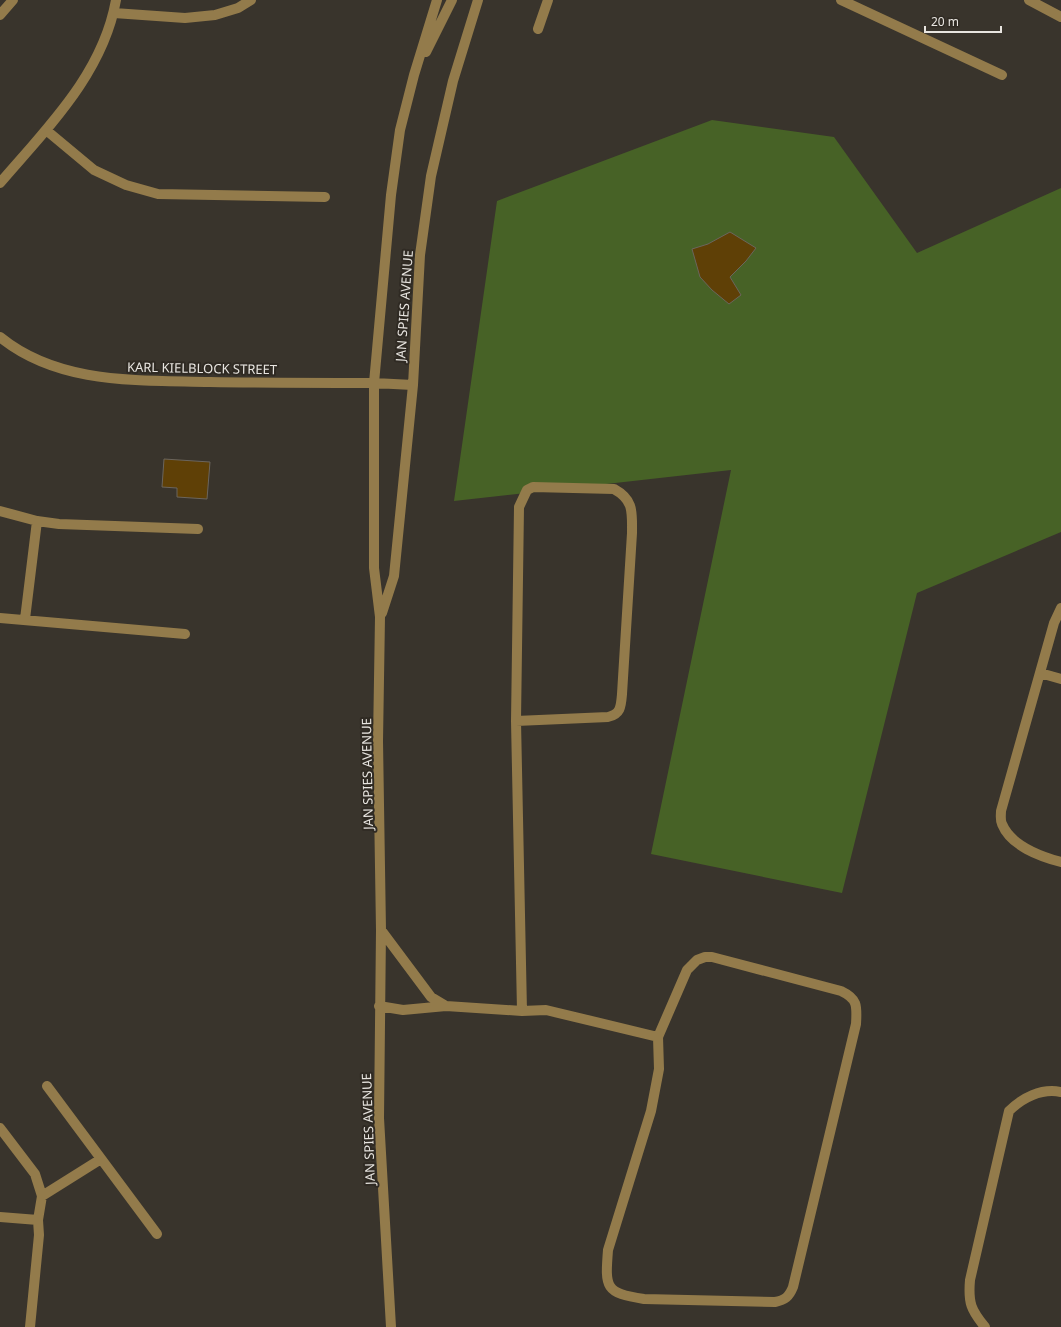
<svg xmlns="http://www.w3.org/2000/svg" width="1061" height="1327" font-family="'Noto Sans',sans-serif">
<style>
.grass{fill:#476226}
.building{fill:#5f4006;stroke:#6b655d}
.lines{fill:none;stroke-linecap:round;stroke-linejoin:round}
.minor{stroke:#937b4b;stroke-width:10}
.labels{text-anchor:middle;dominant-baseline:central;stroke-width:4;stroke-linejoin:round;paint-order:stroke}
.street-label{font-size:13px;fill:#e8e5e0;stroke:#2f2a23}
</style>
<rect width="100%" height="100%" fill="#39342c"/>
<!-- grass -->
<path class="grass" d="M 712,120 L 834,137 L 917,253 L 1061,188 L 1061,532 L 917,593 L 842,893 L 651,854 L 731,470 L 454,501 L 497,201 Z"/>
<!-- building -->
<path class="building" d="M 730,232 L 756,248 L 746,261 L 730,277 L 741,295 L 729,304 L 712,290 L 700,277 L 692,249 L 708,244 Z
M 164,459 L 210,462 L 207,499 L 177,497 L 177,488 L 162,487 Z"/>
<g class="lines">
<!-- minor -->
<path class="minor" d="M 841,0 L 1002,75
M 1029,0 L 1061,17
M 114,13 L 185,18 L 215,15 L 238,8 L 251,0
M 0,15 L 13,0
M 538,29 L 548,0
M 426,52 L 452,0
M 46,130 L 94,170 L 126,185 L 158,194 L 325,197
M 0,183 C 47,128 103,74 116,0
M 0,337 C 59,385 138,380 210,382 C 264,383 319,383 374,383 L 413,385
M 0,511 L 37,521 L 59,524 L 198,529
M 1061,608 L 1054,623 L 1001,811 C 1001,815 1000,820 1002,824 C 1011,846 1039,856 1061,862
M 382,613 L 394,576 L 413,385 L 420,255 L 431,176 L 453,81 L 478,0
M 0,618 L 185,634
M 25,619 L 37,521
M 1040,673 L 1061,679
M 516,721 L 608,717 C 621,714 621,706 622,694 L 632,533 C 632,512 634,500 614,489 L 533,487 L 527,490 L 519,507 L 516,721 L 522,1011
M 381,930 L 431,997 L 446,1006
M 705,957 L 712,957 L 841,991 C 858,999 857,1006 856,1024 L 793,1287 C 789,1297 785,1300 775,1302 L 644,1299 C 605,1293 605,1288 608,1250 L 651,1111 L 659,1069 L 658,1037 L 687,970 L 697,960 Z
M 379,1006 L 403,1010 L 446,1006 L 522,1011 L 546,1010 L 658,1037
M 47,1086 L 157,1234
M 0,1128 L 35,1174 L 42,1196 L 38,1220 L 39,1235 L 30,1327
M 42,1196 L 101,1159
M 0,1217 L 38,1220
M 391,1327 L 379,1118 L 381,930 L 378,741 L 380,617 L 374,568 L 374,383 L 391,195 L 400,130 L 414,75 L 437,0
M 985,1327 C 971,1310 968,1303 970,1280 L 1009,1111 C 1022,1098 1041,1088 1061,1092"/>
</g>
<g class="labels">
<!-- street labels -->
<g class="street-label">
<text transform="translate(404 306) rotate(-86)">JAN SPIES AVENUE</text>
<text transform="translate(202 368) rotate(1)">KARL KIELBLOCK STREET</text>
<text transform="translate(367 774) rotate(-91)">JAN SPIES AVENUE</text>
<text transform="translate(368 1129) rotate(-92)">JAN SPIES AVENUE</text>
</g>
</g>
<!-- scale -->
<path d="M925 26v6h76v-6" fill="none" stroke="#e8e5e0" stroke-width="2"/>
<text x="931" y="26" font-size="12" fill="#e8e5e0" stroke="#2f2a23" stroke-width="3" paint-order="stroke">20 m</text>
</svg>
